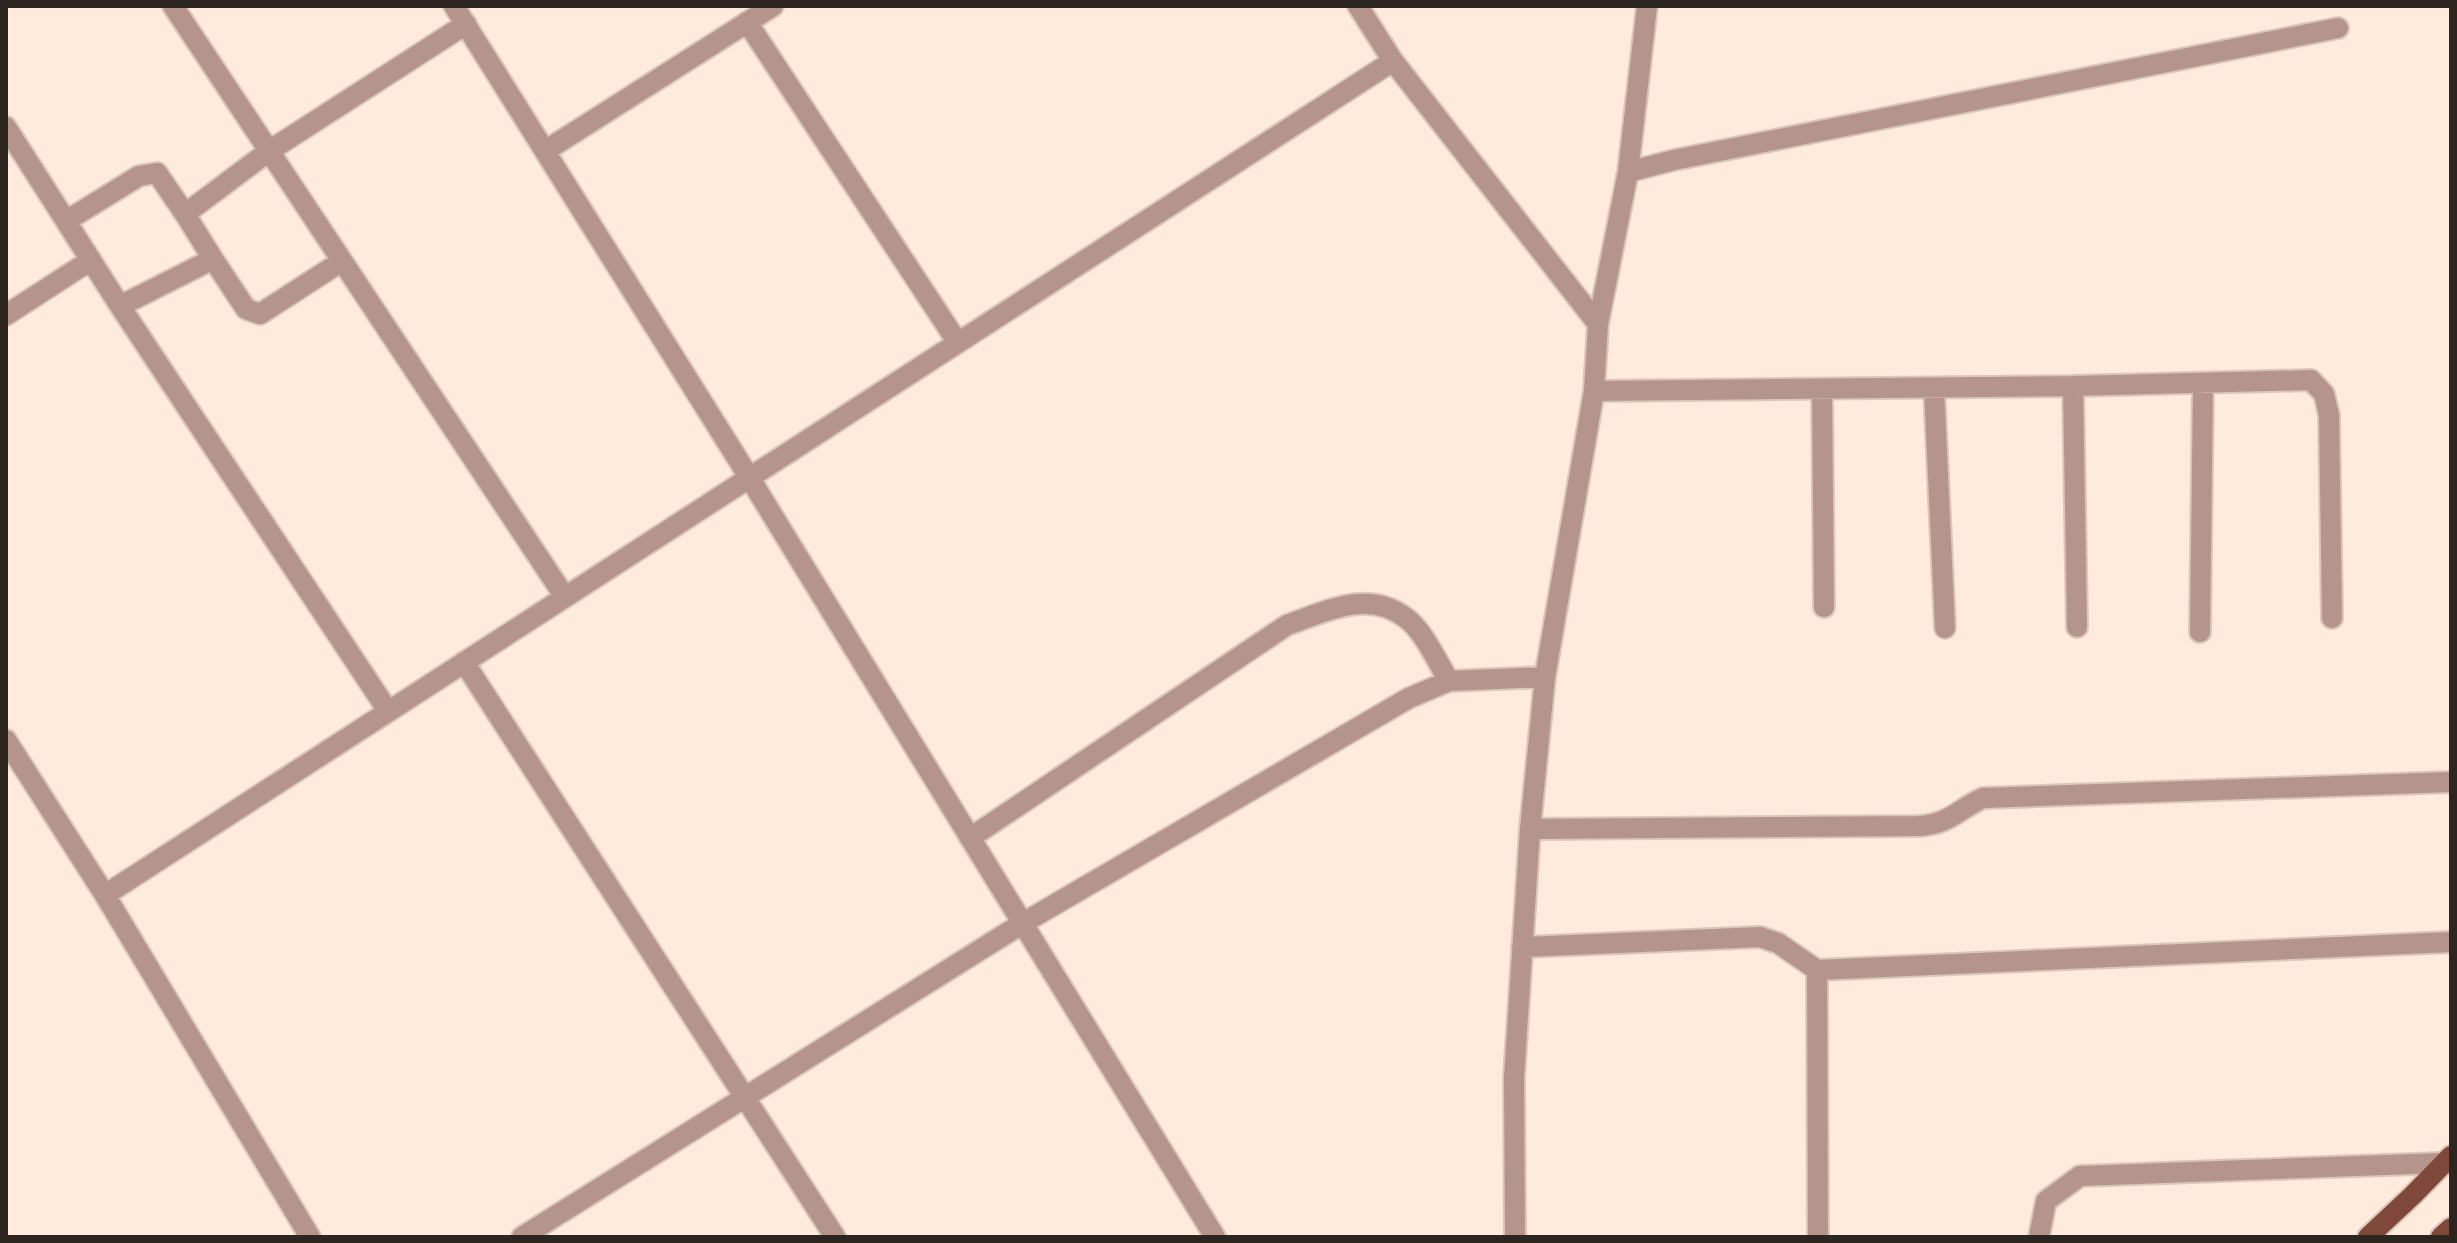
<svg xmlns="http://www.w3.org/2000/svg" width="2457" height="1243" font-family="'PT Serif',serif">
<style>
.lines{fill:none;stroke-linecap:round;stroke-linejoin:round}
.minor-casing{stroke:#d9c7b9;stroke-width:24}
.major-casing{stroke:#d9c7b9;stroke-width:24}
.minor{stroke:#b5948b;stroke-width:20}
.major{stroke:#80483a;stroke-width:20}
</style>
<rect width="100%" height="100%" fill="#ffeadb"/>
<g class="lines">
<!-- minor casing -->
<g class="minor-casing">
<path id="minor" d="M 173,6 L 565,597
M 454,6 L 749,477 L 1215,1237
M 1358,6 L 1393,61
M 747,22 L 958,343
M 6,127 L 120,306 L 388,711
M 545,151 L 773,6
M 1628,172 L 1674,160 L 2338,28
M 66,221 L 139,176 L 157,173 L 185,214
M 213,259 L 246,309 L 260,314 L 342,261
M 120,306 L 213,259 L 185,214 L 269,151 L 466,24
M 6,315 L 91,260
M 2073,386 L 2077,627
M 1934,388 L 1945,628
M 1822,390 L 1824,607
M 1594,391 L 2073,386 L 2311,380 L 2324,394 L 2329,415 L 2332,618
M 2200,632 L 2203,384
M 464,662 L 835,1237
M 6,740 L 105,895 L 310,1237
M 1530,829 L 1919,826 C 1950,824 1957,810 1983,798 L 2451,782
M 970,838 L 1287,625 C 1327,611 1368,589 1406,618 C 1423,630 1438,663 1449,681
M 105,895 L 1393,61 L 1598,324
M 1522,947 L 1760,937 L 1778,943 L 1817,970
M 522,1237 L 1023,923 L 1409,698 L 1449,681 L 1545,677
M 1515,1237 L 1514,1078 L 1530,829 L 1545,677 L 1594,391 L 1598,324 L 1628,172 L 1647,6
M 1818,1237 L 1817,970 L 2451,942
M 2039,1237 L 2046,1201 L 2080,1176 L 2442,1163"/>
</g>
<!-- major casing -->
<g class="major-casing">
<path id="major" d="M 2368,1237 L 2413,1195 L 2451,1156
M 2441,1237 L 2451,1228"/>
</g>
<!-- minor -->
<use href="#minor" class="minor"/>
<!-- major -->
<use href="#major" class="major"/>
</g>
<!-- border -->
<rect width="2457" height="1243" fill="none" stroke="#2d2620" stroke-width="16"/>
</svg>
